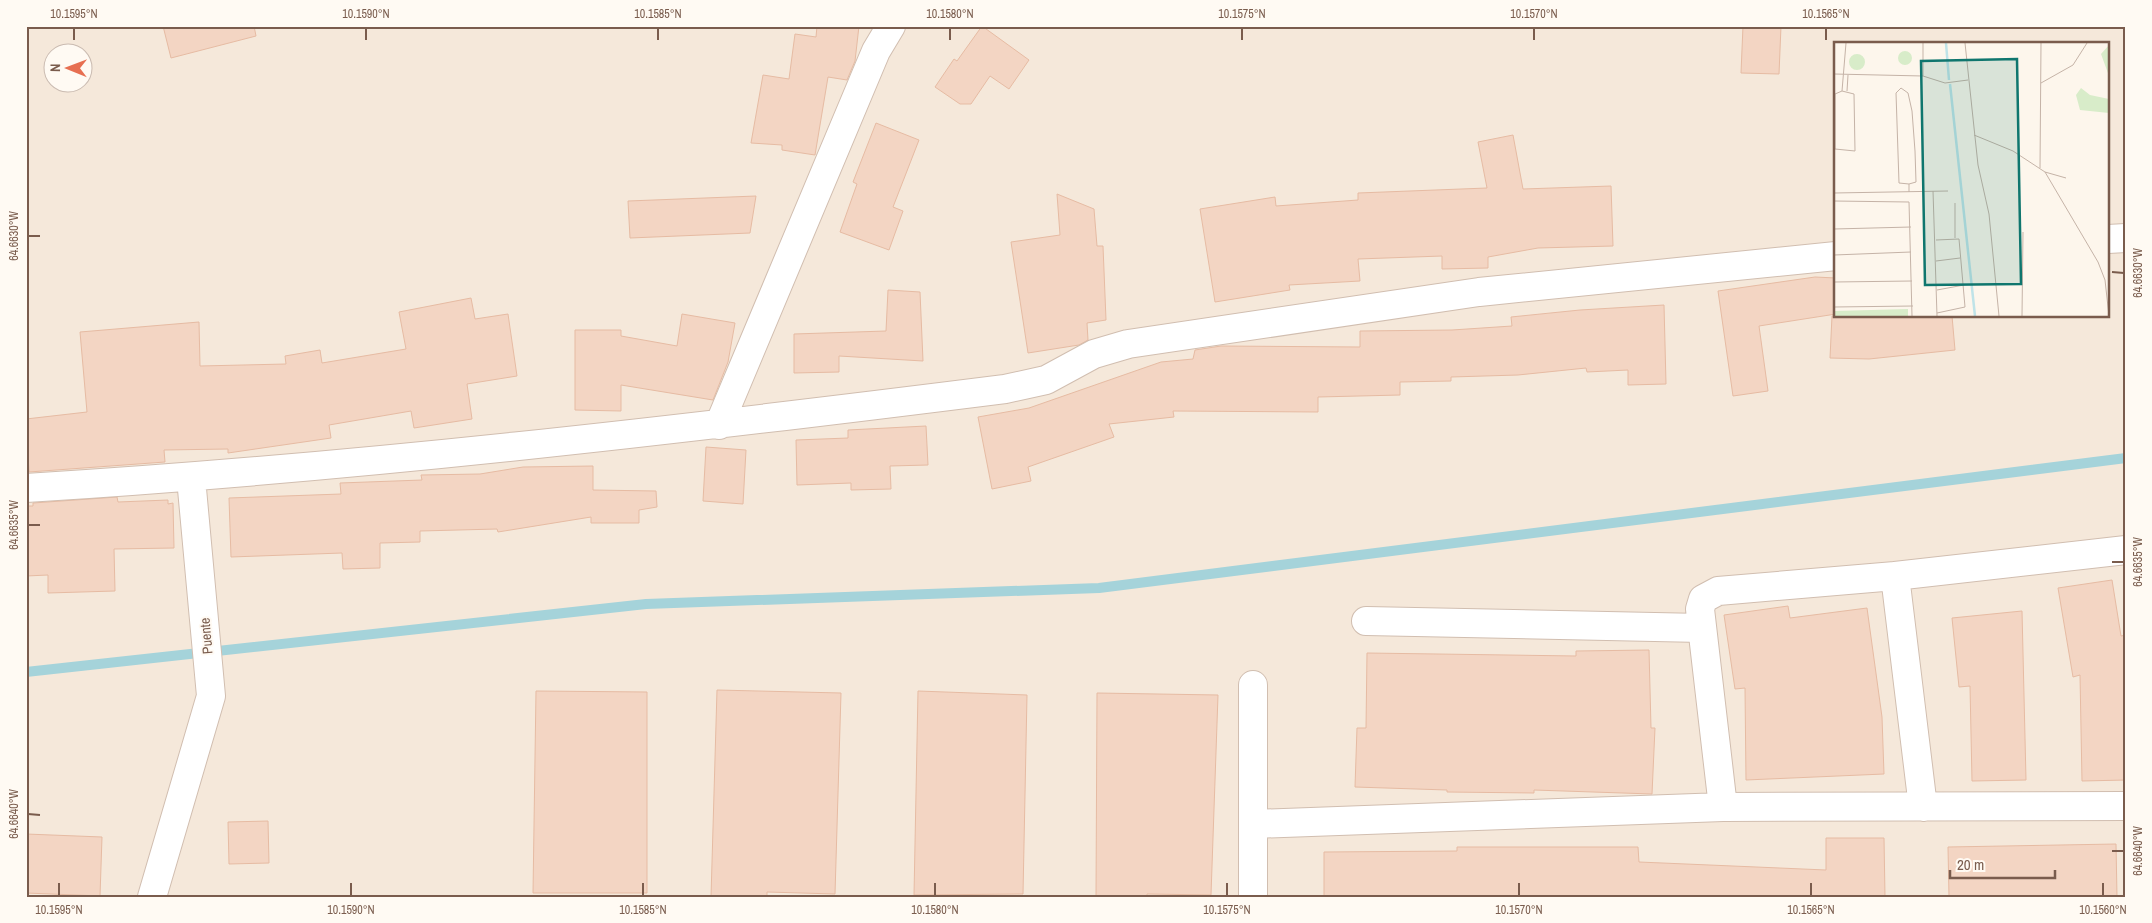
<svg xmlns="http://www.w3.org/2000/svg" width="2152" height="923" font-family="'Archivo Narrow',sans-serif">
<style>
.residential{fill:#f5e8da;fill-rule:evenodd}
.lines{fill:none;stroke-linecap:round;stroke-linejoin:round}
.stream{stroke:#a5d3da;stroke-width:10}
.building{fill:#f3d5c3;stroke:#e6bba3}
.minor-casing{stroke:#d1beb0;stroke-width:30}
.minor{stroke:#fff;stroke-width:28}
.ticks{fill:none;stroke:#7a5c4d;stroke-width:2}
.labels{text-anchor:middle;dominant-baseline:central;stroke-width:4;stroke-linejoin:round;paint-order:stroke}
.street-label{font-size:14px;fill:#7a5c4d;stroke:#fffaf3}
.inset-river{fill:none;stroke:#bfe3e8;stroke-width:2.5}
.inset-road{fill:none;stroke:#c5b3a7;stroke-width:1}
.view{fill:#0f766e;fill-opacity:0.15;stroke:#0f766e;stroke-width:2.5}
.inset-edge{fill:none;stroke:#7a5c4d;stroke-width:2.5}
.neatline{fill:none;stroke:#7a5c4d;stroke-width:2}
.ticks-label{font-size:12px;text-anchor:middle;fill:#7a5c4d}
</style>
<rect width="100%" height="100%" fill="#fdf6ec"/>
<!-- residential -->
<path class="residential" d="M 26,26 L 2126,26 L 2126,897 L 26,897 ZM 1836,44 L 2108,44 L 2108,316 L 1836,316 ZM 52,52 L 82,52 L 82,82 L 52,82 Z"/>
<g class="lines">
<!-- stream -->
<path class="stream" d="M 26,672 L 646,604 L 1099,588 L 2126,458"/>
</g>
<!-- building -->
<path class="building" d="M 163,26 L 254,26 L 256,36 L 171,58 Z
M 817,26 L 859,26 L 855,61 L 847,80 L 828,77 L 815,155 L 782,150 L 782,145 L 751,143 L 763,75 L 789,79 L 795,34 L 816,37 Z
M 982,26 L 1029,60 L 1009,89 L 990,76 L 971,104 L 960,104 L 935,87 L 954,59 L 957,61 Z
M 1743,26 L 1781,26 L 1779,74 L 1741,73 Z
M 876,123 L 919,140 L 893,207 L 903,211 L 889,250 L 840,232 L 857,184 L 853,182 Z
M 1513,135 L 1523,189 L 1611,186 L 1613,246 L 1538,248 L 1488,257 L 1488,268 L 1442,269 L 1442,256 L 1358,259 L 1360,281 L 1289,285 L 1290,290 L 1215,302 L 1200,209 L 1275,197 L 1276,206 L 1358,200 L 1358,193 L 1487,188 L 1478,142 Z
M 1057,194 L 1094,209 L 1097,246 L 1103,246 L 1106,320 L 1087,323 L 1088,340 L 1079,345 L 1028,353 L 1011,242 L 1060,235 Z
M 756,196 L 750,233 L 630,238 L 628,201 Z
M 1815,277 L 1836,278 L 1836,314 L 1759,326 L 1768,391 L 1733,396 L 1718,291 Z
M 888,290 L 920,292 L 923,361 L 839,356 L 839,372 L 794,373 L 794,334 L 886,331 Z
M 471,298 L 475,319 L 508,314 L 517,376 L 467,384 L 472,419 L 414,428 L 411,411 L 329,425 L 331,438 L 228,453 L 228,449 L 164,450 L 165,462 L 29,472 L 26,419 L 87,412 L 80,332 L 199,322 L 200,366 L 286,364 L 285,356 L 320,350 L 322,363 L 406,349 L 399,312 Z
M 1664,305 L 1666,384 L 1628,385 L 1628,370 L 1587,372 L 1586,368 L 1518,375 L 1451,377 L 1451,381 L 1400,382 L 1400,395 L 1318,397 L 1318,412 L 1173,411 L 1174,417 L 1109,424 L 1114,437 L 1028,467 L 1031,481 L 992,489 L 978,417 L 1029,408 L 1161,362 L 1193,359 L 1195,350 L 1221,346 L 1360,347 L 1360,331 L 1452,330 L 1512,326 L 1511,317 L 1580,310 Z
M 682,314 L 735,323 L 728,362 L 713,400 L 621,385 L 621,411 L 575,410 L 575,330 L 621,330 L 621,336 L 677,346 Z
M 1832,316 L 1952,316 L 1955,350 L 1869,359 L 1830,358 Z
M 926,426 L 928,465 L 890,466 L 891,489 L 851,490 L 851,483 L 797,485 L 796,440 L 848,438 L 848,430 Z
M 706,447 L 746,450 L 743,504 L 703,501 Z
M 593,466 L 593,490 L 656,491 L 657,507 L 639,510 L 639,523 L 591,523 L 591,517 L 498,532 L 497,529 L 420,531 L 420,542 L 380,543 L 380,568 L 343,569 L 342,553 L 231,557 L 229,498 L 341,494 L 340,483 L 422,480 L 421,475 L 480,474 L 523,467 Z
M 117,497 L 118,502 L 168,500 L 168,504 L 173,503 L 174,548 L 114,549 L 115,591 L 48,593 L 48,575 L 26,576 L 26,506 L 33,506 L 33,503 Z
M 2112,580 L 2121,636 L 2126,635 L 2126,780 L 2082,781 L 2080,675 L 2073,677 L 2058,588 Z
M 1788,606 L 1790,618 L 1867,608 L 1882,717 L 1884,774 L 1746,780 L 1745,688 L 1735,689 L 1724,615 Z
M 2022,611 L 2026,780 L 1972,781 L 1970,686 L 1959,687 L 1952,618 Z
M 1649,650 L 1651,728 L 1655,728 L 1652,794 L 1534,790 L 1534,793 L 1447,792 L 1447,790 L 1355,787 L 1357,728 L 1366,728 L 1367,653 L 1576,656 L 1576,651 Z
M 717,690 L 841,693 L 835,894 L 767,892 L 767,897 L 711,897 Z
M 536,691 L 647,692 L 647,893 L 533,893 Z
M 918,691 L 1027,695 L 1023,894 L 914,895 Z
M 1097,693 L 1218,695 L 1211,895 L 1147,894 L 1147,897 L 1096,897 Z
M 268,821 L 269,863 L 229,864 L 228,822 Z
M 26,834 L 102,837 L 100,896 L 26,893 Z
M 1826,838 L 1884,838 L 1885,897 L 1324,897 L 1324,852 L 1457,851 L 1457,847 L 1638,847 L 1639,862 L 1826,870 Z
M 2116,844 L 2117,897 L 1949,897 L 1948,847 Z"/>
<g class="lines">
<!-- minor casing -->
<g class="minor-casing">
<path id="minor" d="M 2108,239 L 2126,238
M 719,425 L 876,51 L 891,26
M 26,488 C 353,468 679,430 1005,389 L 1046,380 L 1094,354 L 1128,344 L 1479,292 L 1836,256
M 1895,576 L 1923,807
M 1366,621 L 1702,628
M 1253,685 L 1253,897
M 1723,807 L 1700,609 L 1703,599 L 1718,591 L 1895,576 L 2126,550
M 1253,824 L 1723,807 L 2126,806
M 152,897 L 211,696 L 191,478"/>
</g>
<!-- minor -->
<use href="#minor" class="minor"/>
</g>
<!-- ticks -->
<path class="ticks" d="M 74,40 L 74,28M 366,40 L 366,28M 658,40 L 658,28M 950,40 L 950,28M 1242,40 L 1242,28M 1534,40 L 1534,28M 1826,40 L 1826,28M 28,236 L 40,236M 2112,272 L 2124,273M 28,525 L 40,525M 2112,562 L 2124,562M 28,814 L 40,815M 2112,851 L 2124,851M 59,896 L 59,883M 351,896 L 351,883M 643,896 L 643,883M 935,896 L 935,883M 1227,896 L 1227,883M 1519,896 L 1519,883M 1811,896 L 1811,883M 2103,896 L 2103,883"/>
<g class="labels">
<!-- street labels -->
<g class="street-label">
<text transform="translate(206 636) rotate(-95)">Puente</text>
</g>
</g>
<!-- overview -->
<g transform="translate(1834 42)">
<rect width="275" height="275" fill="#fdf6ec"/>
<path d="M 275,3 L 275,34 L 267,12 ZM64 16a7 7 0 1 1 14 0a7 7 0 1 1-14 0ZM15 20a8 8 0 1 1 16 0a8 8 0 1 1-16 0ZM 247,46 L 256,53 L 275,57 L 275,71 L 246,68 L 242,53 ZM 74,267 L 74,274 L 0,274 L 0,269 Z" fill="#d8ecc9"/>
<path class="inset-river" d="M 112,1 L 115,38M 116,42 L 141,274"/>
<path class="inset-road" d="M 89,1 L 89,34 L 111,41 L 134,38M 131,1 L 144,123 L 155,172 L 165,274M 0,32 L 89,34M 207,41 L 239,23 L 253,1M 8,49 L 20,52 L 21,109 L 1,107 L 1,52 ZM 8,49 L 12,1M 13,49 L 14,33M 140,93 L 179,109 L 211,130 L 264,220 L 271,238 L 275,274M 206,126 L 207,1M 211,130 L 232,136M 75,142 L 65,141 L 62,51 L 67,46 L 74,51 L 78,69 L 81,109 L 82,140 L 75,142 L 75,150M 99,149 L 103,274M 0,151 L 114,149M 0,159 L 75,160 L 78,274M 0,187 L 77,185M 121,196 L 121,161M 102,198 L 125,197 L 131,265 L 103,271M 0,213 L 77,210M 102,219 L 126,216M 0,240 L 78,239M 103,248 L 130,243M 0,265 L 79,264M 188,274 L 189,190"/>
<path class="view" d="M 183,17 L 187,242 L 91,243 L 87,19 Z"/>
<rect width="275" height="275" class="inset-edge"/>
</g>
<!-- border -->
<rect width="2152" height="923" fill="none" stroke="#fffaf3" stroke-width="55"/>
<!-- north arrow -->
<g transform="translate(68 68) rotate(271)"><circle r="24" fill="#fffaf3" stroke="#cabbb1"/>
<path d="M0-4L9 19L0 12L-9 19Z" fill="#e76f51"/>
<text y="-8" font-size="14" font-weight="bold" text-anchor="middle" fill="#7a5c4d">N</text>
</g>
<!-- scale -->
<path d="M1950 870v8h105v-8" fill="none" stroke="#7a5c4d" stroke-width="2.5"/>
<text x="1957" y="870" font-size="15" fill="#7a5c4d" stroke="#fffaf3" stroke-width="4" paint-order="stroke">20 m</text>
<rect x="28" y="28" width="2096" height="868" class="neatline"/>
<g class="ticks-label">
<text x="74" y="18">10.1595°N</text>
<text x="366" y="18">10.1590°N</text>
<text x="658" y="18">10.1585°N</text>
<text x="950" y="18">10.1580°N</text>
<text x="1242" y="18">10.1575°N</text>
<text x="1534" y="18">10.1570°N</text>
<text x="1826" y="18">10.1565°N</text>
<text transform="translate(14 236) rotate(-90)" y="4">64.6630°W</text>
<text transform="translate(2138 273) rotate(-90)" y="4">64.6630°W</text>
<text transform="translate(14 525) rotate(-90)" y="4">64.6635°W</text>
<text transform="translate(2138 562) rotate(-90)" y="4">64.6635°W</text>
<text transform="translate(14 814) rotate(-90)" y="4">64.6640°W</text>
<text transform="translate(2138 851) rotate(-90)" y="4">64.6640°W</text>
<text x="59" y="914">10.1595°N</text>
<text x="351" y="914">10.1590°N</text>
<text x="643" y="914">10.1585°N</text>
<text x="935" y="914">10.1580°N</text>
<text x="1227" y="914">10.1575°N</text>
<text x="1519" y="914">10.1570°N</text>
<text x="1811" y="914">10.1565°N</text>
<text x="2103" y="914">10.1560°N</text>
</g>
</svg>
